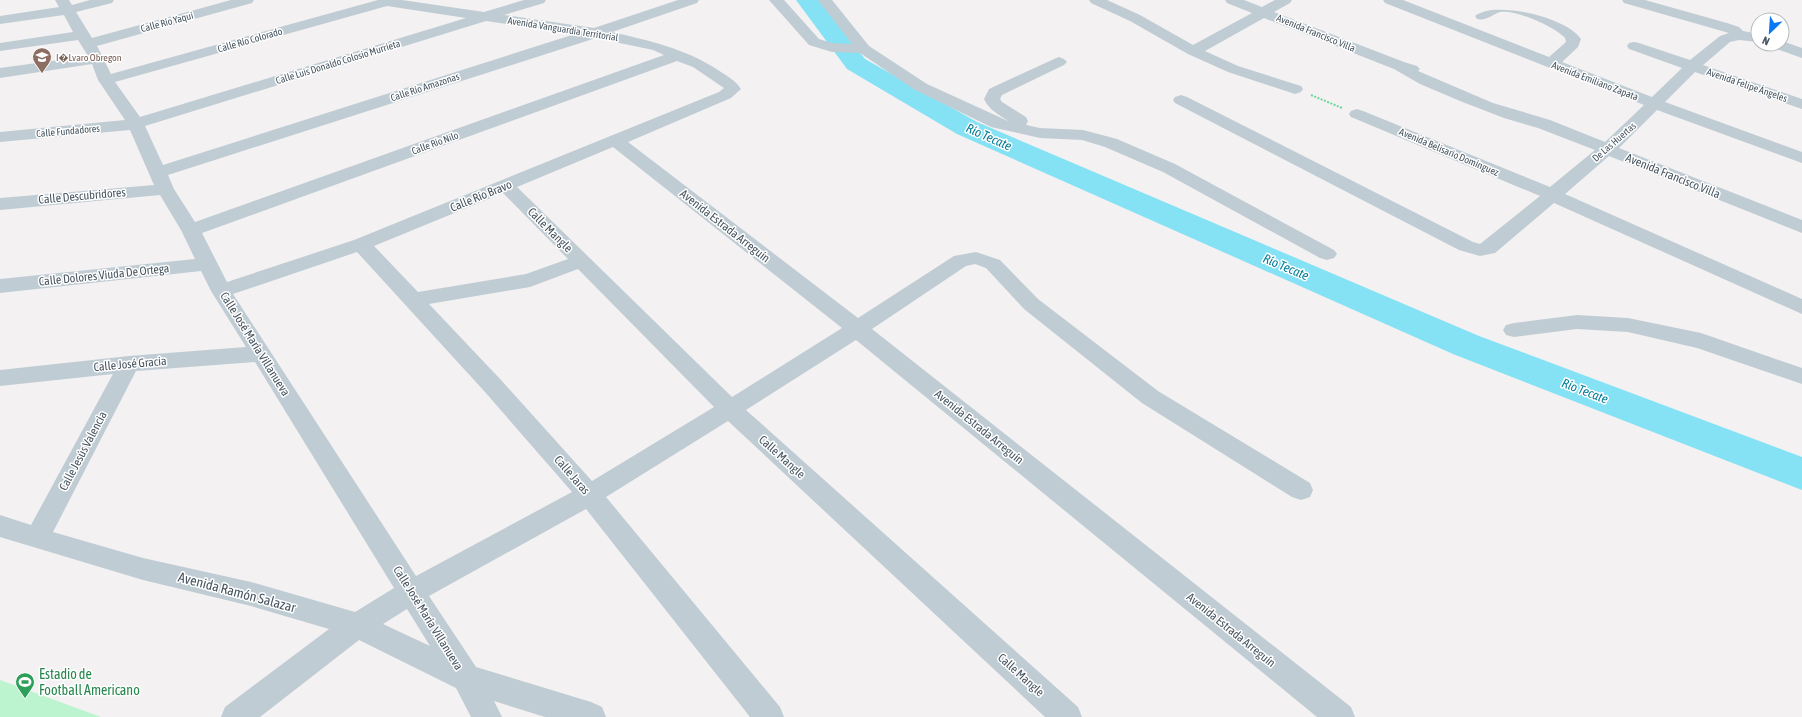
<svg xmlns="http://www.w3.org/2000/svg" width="1802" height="717" font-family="'Asap Condensed',sans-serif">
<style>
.green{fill:#bcf4d0}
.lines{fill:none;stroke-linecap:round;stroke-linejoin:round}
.river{fill:#85e2f5;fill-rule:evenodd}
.path{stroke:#70d6a0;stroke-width:2;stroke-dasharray:2 1.5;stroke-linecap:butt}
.minor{fill:#c0ccd4;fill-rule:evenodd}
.labels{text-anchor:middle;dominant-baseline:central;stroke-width:3;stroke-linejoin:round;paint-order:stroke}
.far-street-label{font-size:10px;fill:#475560;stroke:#fff}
.far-education-label{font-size:10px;fill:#785e54;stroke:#fff;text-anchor:start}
.street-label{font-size:12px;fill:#475560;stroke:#fff}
.water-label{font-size:13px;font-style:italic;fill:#037f98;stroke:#fff}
.near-street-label{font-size:14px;fill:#475560;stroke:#fff}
.near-leisure-label{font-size:14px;fill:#27864d;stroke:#fff;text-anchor:start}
</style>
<rect width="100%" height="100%" fill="#f3f1f1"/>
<!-- green -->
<path class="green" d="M 0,680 L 101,717 L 0,717 Z"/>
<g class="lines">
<!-- river -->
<path class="river" d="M 796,0 L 819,0 L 865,59 L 977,122 L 1479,336 L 1802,457 L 1802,490 L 1453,354 L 957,134 L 847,69 Z"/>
<!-- path -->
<path class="path" d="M 1311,95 L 1342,108"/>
<!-- minor -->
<path class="minor" d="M 55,0 L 69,0 L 72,5 L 90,0 L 114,0 L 112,3 L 76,12 L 92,38 L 231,0 L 254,0 L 252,3 L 97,46 L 111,74 L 378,0 L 402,0 L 484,12 L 524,0 L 546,0 L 544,3 L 504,15 L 594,28 L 678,0 L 699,0 L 697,3 L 612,32 C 650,41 684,48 718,70 C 727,76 735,80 741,89 L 731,98 L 628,142 L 858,318 L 954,256 L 976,252 L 1000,260 L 1038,299 L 1158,391 L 1310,483 L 1313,490 L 1310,497 L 1301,500 L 1292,497 L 1142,403 L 1024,309 L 986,268 L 975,264 L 966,266 L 872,329 L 1351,707 L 1355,717 L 1317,717 L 856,340 L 746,410 L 1078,707 L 1082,717 L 1045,717 L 728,421 L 606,497 L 780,707 L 784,717 L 750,717 L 586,509 L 429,596 L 476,667 L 591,702 L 602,707 L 606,717 L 545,717 L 494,701 L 502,717 L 471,717 L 456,688 L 359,640 L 260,717 L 221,717 L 225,707 L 329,629 L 251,606 L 143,580 L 0,537 L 0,515 L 31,525 L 113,374 L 0,386 L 0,370 L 129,356 L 246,347 L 211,291 L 201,271 L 0,293 L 0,279 L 195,259 L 181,230 L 160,195 L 0,210 L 0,198 L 154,185 L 130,130 L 0,142 L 0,132 L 125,120 L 98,80 L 92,64 L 0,78 L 0,68 L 88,56 L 78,40 L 0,51 L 0,43 L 73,32 L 64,15 L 0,24 L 0,16 L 59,7 ZM 387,6 L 466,18 L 140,117 L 115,82 ZM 486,21 L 575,34 L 163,165 L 145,126 ZM 596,38 L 653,50 L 664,55 L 195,222 L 174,189 L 168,175 ZM 677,61 L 693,67 L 724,88 L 719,92 L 354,240 L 227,282 L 202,233 ZM 613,147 L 842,328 L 732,397 L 517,187 ZM 503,193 L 568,259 L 526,274 L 418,292 L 374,246 ZM 357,252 L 485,392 L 572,492 L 416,576 L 233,294 ZM 578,269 L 714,407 L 592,481 L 501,380 L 429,304 L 530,287 ZM 255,362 L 394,588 L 355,612 L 251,582 L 143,558 L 53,532 L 136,371 ZM 407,609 L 430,646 L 383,624 Z
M 769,0 L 784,0 L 819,39 L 832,43 L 852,44 L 818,0 L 832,0 L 869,46 L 927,84 L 1008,121 C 998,114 989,110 984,99 L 989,89 L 1054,59 L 1059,57 L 1064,59 L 1067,62 L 1064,65 L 1002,95 L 1000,99 L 1002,102 L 1026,117 L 1028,121 L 1026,125 L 1040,128 L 1083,130 L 1117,139 L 1175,164 L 1334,250 L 1337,254 L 1334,258 L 1327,260 L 1320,258 L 1163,172 L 1105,147 L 1082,140 L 1040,138 L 991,127 L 915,90 L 860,53 L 832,52 L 809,45 Z
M 1089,0 L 1107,0 L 1140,15 L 1193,45 L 1252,13 L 1227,3 L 1225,0 L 1244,0 L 1262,7 L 1275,0 L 1292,0 L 1290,3 L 1274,12 L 1404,62 L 1417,66 L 1420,69 L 1418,71 L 1493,103 L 1550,120 L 1605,142 L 1644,105 L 1385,3 L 1383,0 L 1403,0 L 1549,57 L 1566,42 L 1565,38 C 1555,27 1515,9 1500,12 C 1491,15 1487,21 1477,19 L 1475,16 C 1494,0 1566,17 1581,39 L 1578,47 L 1562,62 L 1652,97 L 1682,68 L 1629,49 L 1627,46 L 1629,43 L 1634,42 L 1639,43 L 1690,60 L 1720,36 L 1729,33 L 1624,3 L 1622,0 L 1645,0 L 1727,23 L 1739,27 L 1743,31 L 1758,34 L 1758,42 L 1739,40 L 1730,42 L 1703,65 L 1802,99 L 1802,109 L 1695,72 L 1665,102 L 1802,152 L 1802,163 L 1657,110 L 1619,148 L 1802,220 L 1802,233 L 1609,156 L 1565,194 L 1802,299 L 1802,314 L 1554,203 L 1495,253 L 1480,256 L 1459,250 L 1175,103 L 1173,100 L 1175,97 L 1181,95 L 1187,97 L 1473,242 L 1480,244 L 1540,196 L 1351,117 L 1349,114 L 1351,111 L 1357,109 L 1363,111 L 1550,187 L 1595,150 L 1538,128 L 1504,118 L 1460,101 L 1420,84 L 1394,69 L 1264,18 L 1205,51 L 1238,66 L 1301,86 L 1303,89 L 1301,92 L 1295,94 L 1289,92 L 1228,72 L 1188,54 L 1130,21 L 1091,3 Z
M 1782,41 L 1802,48 L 1802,58 L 1771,47 L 1769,44 L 1782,44 Z
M 1577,315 L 1628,318 L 1701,333 L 1802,368 L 1802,384 L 1697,348 L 1628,332 L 1577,329 L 1514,337 L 1506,335 L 1503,330 L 1506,325 L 1514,323 Z"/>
</g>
<!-- icons -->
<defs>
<g id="school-pin" transform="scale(1)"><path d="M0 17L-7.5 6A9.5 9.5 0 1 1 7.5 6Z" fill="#8d6e63" stroke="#fff"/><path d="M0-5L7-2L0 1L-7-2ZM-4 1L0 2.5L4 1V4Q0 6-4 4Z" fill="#fff"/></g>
<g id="stadium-pin" transform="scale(1)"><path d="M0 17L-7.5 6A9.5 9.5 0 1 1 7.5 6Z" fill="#2e9e5b" stroke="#fff"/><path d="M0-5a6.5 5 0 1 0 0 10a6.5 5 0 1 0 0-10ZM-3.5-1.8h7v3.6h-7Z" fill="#fff"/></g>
</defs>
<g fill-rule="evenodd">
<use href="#school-pin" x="42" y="57"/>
<use href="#stadium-pin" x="25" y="682"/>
</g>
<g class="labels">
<!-- far-street labels -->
<g class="far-street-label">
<text transform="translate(167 22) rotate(-15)">Calle Río Yaqui</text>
<text transform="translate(563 29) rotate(9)">Avenida Vanguardia Territorial</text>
<text transform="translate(1316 33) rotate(22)">Avenida Francisco Villa</text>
<text transform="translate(250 40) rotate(-16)">Calle Río Colorado</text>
<text transform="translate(338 62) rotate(-17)">Calle Luis Donaldo Colosio Murrieta</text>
<text transform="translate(1595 81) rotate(21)">Avenida Emiliano Zapata</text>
<text transform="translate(1747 85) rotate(19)">Avenida Felipe Ángeles</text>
<text transform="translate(425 87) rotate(-18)">Calle Río Amazonas</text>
<text transform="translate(68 131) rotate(-5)">Calle Fundadores</text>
<text transform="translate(1614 142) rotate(-41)">De Las Huertas</text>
<text transform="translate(435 143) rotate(-20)">Calle Río Nilo</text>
<text transform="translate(1449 152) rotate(23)">Avenida Belisario Domínguez</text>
</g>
<!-- far-education labels -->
<g class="far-education-label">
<text x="56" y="57">I�Lvaro Obregon</text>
</g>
<!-- street labels -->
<g class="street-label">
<text transform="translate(1673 176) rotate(22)">Avenida Francisco Villa</text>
<text transform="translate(82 196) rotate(-5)">Calle Descubridores</text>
<text transform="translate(481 196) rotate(-22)">Calle Río Bravo</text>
<text transform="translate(725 226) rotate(38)">Avenida Estrada Arreguín</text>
<text transform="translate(550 230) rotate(45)">Calle Mangle</text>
<text transform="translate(104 275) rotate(-6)">Calle Dolores Viuda De Ortega</text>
<text transform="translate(255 344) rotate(58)">Calle José María Villanueva</text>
<text transform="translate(130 364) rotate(-5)">Calle José Gracia</text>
<text transform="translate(979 427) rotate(39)">Avenida Estrada Arreguín</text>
<text transform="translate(83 451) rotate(-62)">Calle Jesús Valencia</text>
<text transform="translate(782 457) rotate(42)">Calle Mangle</text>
<text transform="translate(572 475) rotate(49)">Calle Jaras</text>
<text transform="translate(428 618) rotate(58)">Calle José María Villanueva</text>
<text transform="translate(1231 630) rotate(39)">Avenida Estrada Arreguín</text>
<text transform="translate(1021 675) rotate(42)">Calle Mangle</text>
</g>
<!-- water labels -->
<g class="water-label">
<text transform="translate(989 137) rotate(24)">Río Tecate</text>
<text transform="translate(1286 267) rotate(23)">Río Tecate</text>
<text transform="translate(1585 391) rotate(21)">Río Tecate</text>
</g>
<!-- near-street labels -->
<g class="near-street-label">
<text transform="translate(237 592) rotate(15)">Avenida Ramón Salazar</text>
</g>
<!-- near-leisure labels -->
<g class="near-leisure-label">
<text x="39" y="674">Estadio de<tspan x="39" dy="16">Football Americano</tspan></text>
</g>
</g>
<!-- north arrow -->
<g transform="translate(1770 32) rotate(205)"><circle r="19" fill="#ffffff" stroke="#b5bbbf"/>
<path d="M0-3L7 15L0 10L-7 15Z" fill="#0779f6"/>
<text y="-6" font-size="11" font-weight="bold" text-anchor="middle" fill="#475560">N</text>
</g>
</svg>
